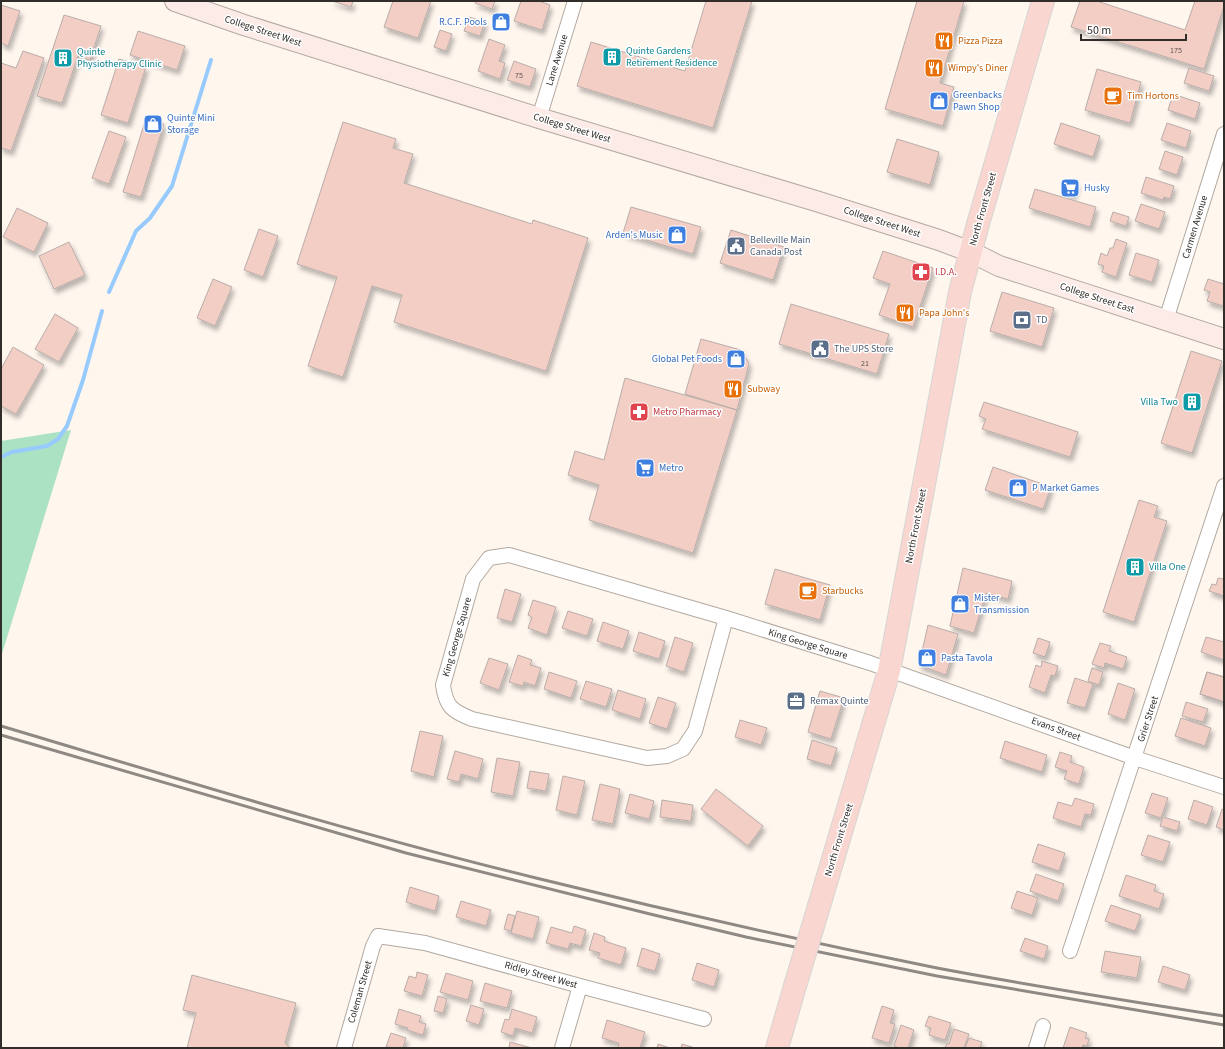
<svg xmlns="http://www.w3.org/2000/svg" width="1225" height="1049" font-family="'Source Sans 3',sans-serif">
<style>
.green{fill:#ace2c4}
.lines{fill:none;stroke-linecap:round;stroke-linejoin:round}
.stream{stroke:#98cbfd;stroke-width:4}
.building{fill:#f3cec5;stroke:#b9adaa;filter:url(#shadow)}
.minor-casing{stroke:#b2aaa2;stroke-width:16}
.secondary-casing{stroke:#b2aaa2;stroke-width:22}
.primary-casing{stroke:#d6d5d4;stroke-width:24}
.minor{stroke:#fff;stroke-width:14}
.secondary{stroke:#fdebe8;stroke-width:20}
.primary{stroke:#fad6d0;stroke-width:22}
.rail{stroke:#8f8984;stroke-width:3}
.primary-bridge-casing{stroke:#d6d5d4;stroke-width:24;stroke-linecap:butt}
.primary-bridge{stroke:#fad6d0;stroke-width:22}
.labels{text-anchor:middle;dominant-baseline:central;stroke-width:3;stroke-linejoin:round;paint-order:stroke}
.number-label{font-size:8px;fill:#615551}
.shop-label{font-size:10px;fill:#366cbe;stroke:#fff;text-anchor:start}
.street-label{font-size:10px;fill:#302d2a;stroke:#fff}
.food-label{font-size:10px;fill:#c56008;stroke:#fff;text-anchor:start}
.culture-label{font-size:10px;fill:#0d838f;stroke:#fff;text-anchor:start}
.service-label{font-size:10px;fill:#4e5e75;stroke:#fff;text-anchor:start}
.health-label{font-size:10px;fill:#be3a42;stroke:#fff;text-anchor:start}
</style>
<defs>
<filter id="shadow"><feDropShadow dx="2.5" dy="4.5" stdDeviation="2" flood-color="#0004"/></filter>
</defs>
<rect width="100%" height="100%" fill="#fff6ee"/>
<!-- green -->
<path class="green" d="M 71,430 L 1,657 L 1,441 Z"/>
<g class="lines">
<!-- stream -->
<path class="stream" d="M 109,292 L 136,231 L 150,218 L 172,186 L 211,60
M 1,457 L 12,452 L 47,446 L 58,439 L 67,426 L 83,380 L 102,311"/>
</g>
<!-- building -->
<path class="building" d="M 332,1 L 353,1 L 351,7 Z
M 393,1 L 431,1 L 418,38 L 384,27 Z
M 476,1 L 495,1 L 492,9 L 475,3 Z
M 521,1 L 539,1 L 550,5 L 542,30 L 514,21 Z
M 706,1 L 752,1 L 713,128 L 577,86 L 591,42 L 685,71 Z
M 917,1 L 964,1 L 940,83 L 954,87 L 943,126 L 885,109 Z
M 1080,1 L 1097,1 L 1185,30 L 1195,1 L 1224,1 L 1224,6 L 1204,69 L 1071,27 Z
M 1,5 L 20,11 L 8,46 L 1,43 Z
M 64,15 L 101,26 L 90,60 L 78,56 L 62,103 L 37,96 Z
M 469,17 L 485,22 L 480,36 L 464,31 Z
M 440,30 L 452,34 L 446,51 L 434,47 Z
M 138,31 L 185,46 L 177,70 L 130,55 Z
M 489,39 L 505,45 L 499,61 L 505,63 L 500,79 L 478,71 Z
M 23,51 L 44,58 L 11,151 L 1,148 L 1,63 L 16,68 Z
M 119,59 L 146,67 L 128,123 L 101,115 Z
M 514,61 L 536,69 L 530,87 L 507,80 Z
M 1189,68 L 1214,76 L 1209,91 L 1184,83 Z
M 1097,69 L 1141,82 L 1130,123 L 1085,110 Z
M 1173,94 L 1200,103 L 1195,119 L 1168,110 Z
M 146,118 L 164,124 L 141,197 L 123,192 Z
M 343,122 L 396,139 L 393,148 L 413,154 L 404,183 L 532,224 L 533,220 L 588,238 L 546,371 L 394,322 L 402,295 L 372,286 L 343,377 L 308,366 L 337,277 L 297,264 Z
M 1061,123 L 1100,136 L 1093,157 L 1054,144 Z
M 1167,123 L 1191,131 L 1186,148 L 1161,140 Z
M 109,131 L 126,137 L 109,184 L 92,178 Z
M 897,139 L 939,152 L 930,185 L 887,172 Z
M 1165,151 L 1183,157 L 1177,175 L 1159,169 Z
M 1146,177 L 1174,186 L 1170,199 L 1164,197 L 1163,200 L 1141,193 Z
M 1067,180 L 1077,183 L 1073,196 L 1063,192 Z
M 1035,189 L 1096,207 L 1090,227 L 1029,208 Z
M 1141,204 L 1165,212 L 1159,229 L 1135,221 Z
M 631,207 L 701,227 L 693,254 L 623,233 Z
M 17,208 L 48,223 L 34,252 L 3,237 Z
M 1113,212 L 1129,217 L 1126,226 L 1110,221 Z
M 259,229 L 278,236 L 263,277 L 244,270 Z
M 731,230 L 784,247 L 773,280 L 720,263 Z
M 1116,239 L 1127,243 L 1116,277 L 1102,272 L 1104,266 L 1098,264 L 1101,253 L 1107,256 L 1110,248 L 1113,248 Z
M 69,242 L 85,275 L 54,289 L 39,256 Z
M 883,251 L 933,268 L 913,327 L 879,315 L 890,284 L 873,278 Z
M 1136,253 L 1159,260 L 1152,282 L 1129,275 Z
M 213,279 L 232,287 L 215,326 L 197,318 Z
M 1208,279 L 1224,284 L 1224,302 L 1223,306 L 1207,301 L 1210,292 L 1204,290 Z
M 1002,292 L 1054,308 L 1042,347 L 990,331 Z
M 791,304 L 889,334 L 877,374 L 779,344 Z
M 55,314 L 78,328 L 59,362 L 35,349 Z
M 701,339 L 741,350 L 749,364 L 737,410 L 685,394 Z
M 13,347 L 44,365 L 16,414 L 1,406 L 1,369 Z
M 1191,351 L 1222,361 L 1192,453 L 1161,443 Z
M 625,378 L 737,410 L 693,553 L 589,520 L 599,485 L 568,475 L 575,451 L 604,460 Z
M 984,402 L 1078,432 L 1070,457 L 982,429 L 986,419 L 979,416 Z
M 993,467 L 1051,487 L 1043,509 L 985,490 Z
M 1139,500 L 1158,506 L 1154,517 L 1167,521 L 1134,622 L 1103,612 Z
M 963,568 L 1012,581 L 1008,599 L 986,593 L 974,633 L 950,626 Z
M 775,569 L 830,585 L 820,620 L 765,604 Z
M 1218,578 L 1224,579 L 1224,596 L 1209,591 L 1212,584 L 1216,585 Z
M 505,589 L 521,594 L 512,622 L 497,618 Z
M 533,600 L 556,607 L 547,635 L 528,628 L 532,617 L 528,615 Z
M 568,611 L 593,619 L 587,636 L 562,628 Z
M 603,622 L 629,631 L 623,649 L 597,641 Z
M 928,625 L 958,634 L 946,675 L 919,665 Z
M 639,632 L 665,641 L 659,659 L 633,651 Z
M 675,637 L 693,643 L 684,672 L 666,666 Z
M 1206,637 L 1224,642 L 1224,660 L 1201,652 Z
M 1038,638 L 1050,642 L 1045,657 L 1033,653 Z
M 1100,643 L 1111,646 L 1109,651 L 1127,657 L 1123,669 L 1105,663 L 1104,668 L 1092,664 Z
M 518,655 L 532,660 L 530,665 L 541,668 L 535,686 L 524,682 L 523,686 L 509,682 Z
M 489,658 L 508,664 L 499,690 L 480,683 Z
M 1042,661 L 1058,666 L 1055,676 L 1051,675 L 1045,693 L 1029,687 L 1036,665 L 1041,667 Z
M 1092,668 L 1103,672 L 1099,685 L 1088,681 Z
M 549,672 L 577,681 L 571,698 L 544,689 Z
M 1207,672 L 1224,677 L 1224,702 L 1200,694 Z
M 1207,672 L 1224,677 L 1224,702 L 1200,694 Z
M 1075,678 L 1093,684 L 1085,708 L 1067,703 Z
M 586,681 L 612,689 L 606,707 L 580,699 Z
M 1118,683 L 1135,689 L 1125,720 L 1108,714 Z
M 618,690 L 646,699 L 640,719 L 612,710 Z
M 820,691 L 844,698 L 831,739 L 808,732 Z
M 658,697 L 676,703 L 667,729 L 649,723 Z
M 1186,702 L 1208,709 L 1203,722 L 1182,716 Z
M 1181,718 L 1211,728 L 1205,746 L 1175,736 Z
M 740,720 L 767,728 L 761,745 L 735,737 Z
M 420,731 L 443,736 L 434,777 L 411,771 Z
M 812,740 L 837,748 L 831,766 L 807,759 Z
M 1005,741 L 1047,755 L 1042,772 L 1000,758 Z
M 455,751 L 483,759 L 478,779 L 461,774 L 459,782 L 447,779 Z
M 1060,752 L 1072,756 L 1070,762 L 1084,767 L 1079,784 L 1064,779 L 1067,771 L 1055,767 Z
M 497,758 L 520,762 L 513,796 L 491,792 Z
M 530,771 L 549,774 L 546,791 L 527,788 Z
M 563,776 L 585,781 L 577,815 L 556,810 Z
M 600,784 L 620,789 L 613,824 L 592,820 Z
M 716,789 L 763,826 L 748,846 L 701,809 Z
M 1152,793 L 1168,798 L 1161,818 L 1145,813 Z
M 630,794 L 654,801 L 649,819 L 625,813 Z
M 1075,798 L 1094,804 L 1091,815 L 1085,814 L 1081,827 L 1053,818 L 1058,802 L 1072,806 Z
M 662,800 L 693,805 L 691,821 L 660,817 Z
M 1194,800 L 1213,807 L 1207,825 L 1188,819 Z
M 1222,809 L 1224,810 L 1224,830 L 1216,827 Z
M 1163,817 L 1180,822 L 1177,831 L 1160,826 Z
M 1148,835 L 1170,842 L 1163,862 L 1141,855 Z
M 1038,844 L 1065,853 L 1059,871 L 1032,862 Z
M 1036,874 L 1064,884 L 1058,901 L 1030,891 Z
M 1126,875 L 1156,885 L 1154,891 L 1164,894 L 1159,909 L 1119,896 Z
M 410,887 L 439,896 L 435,911 L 406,902 Z
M 1017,891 L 1038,898 L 1032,915 L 1011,908 Z
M 461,901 L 491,910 L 486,926 L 456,917 Z
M 1111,905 L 1141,915 L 1135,931 L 1105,921 Z
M 517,911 L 539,917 L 533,939 L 511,933 Z
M 508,914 L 515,916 L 511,931 L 504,929 Z
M 574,926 L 586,930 L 581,946 L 570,943 L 568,949 L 546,943 L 551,927 L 572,933 Z
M 594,933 L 605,937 L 604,941 L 626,948 L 621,965 L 598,958 L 600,953 L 589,950 Z
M 1025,938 L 1048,946 L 1044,959 L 1020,951 Z
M 642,948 L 660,954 L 655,971 L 637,966 Z
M 1105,951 L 1141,957 L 1137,978 L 1101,972 Z
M 697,963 L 719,970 L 714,987 L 692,980 Z
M 1163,966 L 1190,975 L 1185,990 L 1158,982 Z
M 417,972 L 428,975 L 422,996 L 404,991 L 409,976 L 416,978 Z
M 446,973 L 473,981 L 468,1000 L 440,992 Z
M 192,975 L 296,1003 L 285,1043 L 290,1048 L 187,1048 L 196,1013 L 183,1010 Z
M 485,983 L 512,991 L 507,1008 L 480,1001 Z
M 438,996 L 447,999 L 443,1013 L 434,1011 Z
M 471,1005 L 484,1009 L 479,1025 L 466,1021 Z
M 882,1006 L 894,1010 L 890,1023 L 895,1024 L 889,1043 L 872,1038 Z
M 399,1009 L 421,1016 L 419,1022 L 426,1024 L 423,1035 L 407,1030 L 408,1028 L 395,1024 Z
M 512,1009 L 537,1017 L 532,1033 L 515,1028 L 513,1036 L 501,1032 L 505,1019 L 509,1020 Z
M 929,1016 L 951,1023 L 945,1040 L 929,1035 L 931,1028 L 925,1026 Z
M 607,1020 L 645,1032 L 640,1048 L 618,1048 L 619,1043 L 602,1038 Z
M 901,1025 L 914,1030 L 908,1048 L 899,1048 L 894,1046 Z
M 1070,1027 L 1087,1033 L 1085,1038 L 1089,1039 L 1087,1046 L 1083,1045 L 1082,1048 L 1063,1048 Z
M 954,1029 L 969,1034 L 964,1048 L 945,1048 L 947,1043 L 949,1044 Z
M 391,1033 L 406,1038 L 403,1048 L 386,1047 Z
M 969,1038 L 982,1042 L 980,1048 L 965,1048 Z
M 510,1042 L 532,1048 L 509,1048 Z
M 658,1044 L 670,1048 L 657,1048 Z
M 682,1044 L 695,1048 L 681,1048 Z"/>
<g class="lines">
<!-- minor casing -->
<g class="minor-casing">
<path id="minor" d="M 539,118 L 575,1
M 1166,320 L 1224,134
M 726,618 L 695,731 L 683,749 L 667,756 L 647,758 L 472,719 C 452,711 446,707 443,685 L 473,579 L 489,558 L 509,555 L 726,618 L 870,663 L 1135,758 L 1224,787
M 1070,951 L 1224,486
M 344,1048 L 373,946 L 378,936 L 425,943 L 580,986 L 704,1019
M 562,1048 L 580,986
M 1036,1048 L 1043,1026"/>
</g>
<!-- secondary casing -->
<g class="secondary-casing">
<path id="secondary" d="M 175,1 L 244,25 L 539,118 L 816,201 L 939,240 L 971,252 L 999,266 L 1224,339"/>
</g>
<!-- primary casing -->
<g class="primary-casing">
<path id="primary" d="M 819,906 L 889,671 L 960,292 L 978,224 L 1043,1
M 777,1048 L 795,986"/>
</g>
<!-- minor -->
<use href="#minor" class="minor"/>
<!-- secondary -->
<use href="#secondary" class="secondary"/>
<!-- primary -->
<use href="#primary" class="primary"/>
<!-- rail -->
<path class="rail" d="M 1,726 C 179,779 356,834 536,878 C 669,911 803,941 937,968 C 1032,986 1128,1001 1224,1016
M 1,735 L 406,853 L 650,914 L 746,937 L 937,976 L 1224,1025"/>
<!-- primary-bridge casing -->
<g class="primary-bridge-casing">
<path id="primary-bridge" d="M 795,986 L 819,906"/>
</g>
<!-- primary-bridge -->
<use href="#primary-bridge" class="primary-bridge"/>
</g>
<!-- icons -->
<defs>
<g id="shop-square" transform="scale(1)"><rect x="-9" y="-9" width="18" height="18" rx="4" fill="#3f7fe0" stroke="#fff"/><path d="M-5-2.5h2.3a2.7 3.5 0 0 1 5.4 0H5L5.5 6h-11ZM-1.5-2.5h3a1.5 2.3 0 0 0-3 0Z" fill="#fff"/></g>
<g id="restaurant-square" transform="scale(1)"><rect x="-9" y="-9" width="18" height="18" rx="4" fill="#e8710a" stroke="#fff"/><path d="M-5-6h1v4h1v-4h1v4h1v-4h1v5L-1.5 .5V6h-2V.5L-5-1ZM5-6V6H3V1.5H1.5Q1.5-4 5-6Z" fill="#fff"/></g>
<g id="building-square" transform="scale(1)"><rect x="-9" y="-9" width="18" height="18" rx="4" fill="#0f9aa8" stroke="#fff"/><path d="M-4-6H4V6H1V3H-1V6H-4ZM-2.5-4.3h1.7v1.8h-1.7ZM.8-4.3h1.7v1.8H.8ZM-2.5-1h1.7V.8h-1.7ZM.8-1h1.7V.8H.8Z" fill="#fff"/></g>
<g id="cafe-square" transform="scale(1)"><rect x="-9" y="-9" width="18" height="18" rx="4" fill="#e8710a" stroke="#fff"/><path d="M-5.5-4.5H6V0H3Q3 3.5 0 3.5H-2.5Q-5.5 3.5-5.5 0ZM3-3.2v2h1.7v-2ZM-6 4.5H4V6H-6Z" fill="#fff"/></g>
<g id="supermarket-square" transform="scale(1)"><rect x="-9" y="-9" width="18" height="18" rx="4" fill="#3f7fe0" stroke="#fff"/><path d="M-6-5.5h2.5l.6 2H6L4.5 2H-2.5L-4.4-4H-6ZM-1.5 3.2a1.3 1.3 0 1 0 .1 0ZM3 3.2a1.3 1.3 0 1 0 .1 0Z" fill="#fff"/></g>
<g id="civic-square" transform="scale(1)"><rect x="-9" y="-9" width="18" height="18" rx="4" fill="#5c6f8a" stroke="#fff"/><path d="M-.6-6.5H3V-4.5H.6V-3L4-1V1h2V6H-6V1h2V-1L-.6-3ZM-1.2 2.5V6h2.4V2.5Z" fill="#fff"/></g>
<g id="pharmacy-square" transform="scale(1)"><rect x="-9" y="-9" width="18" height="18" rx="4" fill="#e0444e" stroke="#fff"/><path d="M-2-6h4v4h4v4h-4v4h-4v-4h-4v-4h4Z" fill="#fff"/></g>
<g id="bank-square" transform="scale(1)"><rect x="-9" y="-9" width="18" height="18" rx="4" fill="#5c6f8a" stroke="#fff"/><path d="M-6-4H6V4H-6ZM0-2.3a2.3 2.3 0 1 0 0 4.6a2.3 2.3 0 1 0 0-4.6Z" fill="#fff"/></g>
<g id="office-square" transform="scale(1)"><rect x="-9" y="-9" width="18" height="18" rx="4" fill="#5c6f8a" stroke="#fff"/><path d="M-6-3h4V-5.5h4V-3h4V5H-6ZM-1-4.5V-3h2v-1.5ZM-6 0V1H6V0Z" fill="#fff"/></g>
</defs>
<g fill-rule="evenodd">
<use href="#shop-square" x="501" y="22"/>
<use href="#restaurant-square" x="944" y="41"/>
<use href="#building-square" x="612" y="57"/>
<use href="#building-square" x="63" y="58"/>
<use href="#restaurant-square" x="934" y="68"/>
<use href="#cafe-square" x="1113" y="96"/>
<use href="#shop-square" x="939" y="101"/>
<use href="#shop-square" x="153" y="124"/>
<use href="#supermarket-square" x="1070" y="188"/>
<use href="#shop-square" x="677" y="235"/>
<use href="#civic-square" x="736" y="246"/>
<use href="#pharmacy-square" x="921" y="272"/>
<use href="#restaurant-square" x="905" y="313"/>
<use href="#bank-square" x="1022" y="320"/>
<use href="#civic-square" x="820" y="349"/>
<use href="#shop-square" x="736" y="359"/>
<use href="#restaurant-square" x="733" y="389"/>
<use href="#building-square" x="1192" y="402"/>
<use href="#pharmacy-square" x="639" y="412"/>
<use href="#supermarket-square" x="645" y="468"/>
<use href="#shop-square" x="1018" y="488"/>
<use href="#building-square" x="1135" y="567"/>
<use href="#cafe-square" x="808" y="591"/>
<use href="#shop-square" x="960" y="604"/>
<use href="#shop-square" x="927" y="658"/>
<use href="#office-square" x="796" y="701"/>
</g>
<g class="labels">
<!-- number labels -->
<g class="number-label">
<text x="1176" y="50">175</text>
<text x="519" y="75">75</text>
<text x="865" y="363">21</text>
</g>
<!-- shop labels -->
<g class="shop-label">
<text x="487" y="22" text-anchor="end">R.C.F. Pools</text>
<text x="953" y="95">Greenbacks<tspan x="953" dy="12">Pawn Shop</tspan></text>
<text x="167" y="118">Quinte Mini<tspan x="167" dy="12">Storage</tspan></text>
<text x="1084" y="188">Husky</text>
<text x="663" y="235" text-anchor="end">Arden's Music</text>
<text x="722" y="359" text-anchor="end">Global Pet Foods</text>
<text x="659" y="468">Metro</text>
<text x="1032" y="488">P Market Games</text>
<text x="974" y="598">Mister<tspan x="974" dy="12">Transmission</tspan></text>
<text x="941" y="658">Pasta Tavola</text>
</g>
<!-- street labels -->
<g class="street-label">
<text transform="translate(263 31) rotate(18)">College Street West</text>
<text transform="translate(557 60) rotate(-73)">Lane Avenue</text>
<text transform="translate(572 128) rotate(17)">College Street West</text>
<text transform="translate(983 209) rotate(-74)">North Front Street</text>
<text transform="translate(882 222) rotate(18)">College Street West</text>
<text transform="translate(1195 227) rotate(-73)">Carmen Avenue</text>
<text transform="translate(1097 298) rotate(18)">College Street East</text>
<text transform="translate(916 526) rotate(-79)">North Front Street</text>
<text transform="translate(457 637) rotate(-74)">King George Square</text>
<text transform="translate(808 644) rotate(17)">King George Square</text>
<text transform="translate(1148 719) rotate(-72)">Grier Street</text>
<text transform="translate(1056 729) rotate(20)">Evans Street</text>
<text transform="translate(839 840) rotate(-73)">North Front Street</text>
<text transform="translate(541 975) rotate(16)">Ridley Street West</text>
<text transform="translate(360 992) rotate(-74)">Coleman Street</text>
</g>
<!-- food labels -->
<g class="food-label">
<text x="958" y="41">Pizza Pizza</text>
<text x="948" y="68">Wimpy's Diner</text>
<text x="1127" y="96">Tim Hortons</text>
<text x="919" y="313">Papa John's</text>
<text x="747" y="389">Subway</text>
<text x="822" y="591">Starbucks</text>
</g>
<!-- culture labels -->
<g class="culture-label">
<text x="626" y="51">Quinte Gardens<tspan x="626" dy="12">Retirement Residence</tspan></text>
<text x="77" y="52">Quinte<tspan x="77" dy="12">Physiotherapy Clinic</tspan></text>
<text x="1178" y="402" text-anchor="end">Villa Two</text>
<text x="1149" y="567">Villa One</text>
</g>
<!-- service labels -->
<g class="service-label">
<text x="750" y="240">Belleville Main<tspan x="750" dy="12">Canada Post</tspan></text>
<text x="1036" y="320">TD</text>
<text x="834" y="349">The UPS Store</text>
<text x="810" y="701">Remax Quinte</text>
</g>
<!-- health labels -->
<g class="health-label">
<text x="935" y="272">I.D.A.</text>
<text x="653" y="412">Metro Pharmacy</text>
</g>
</g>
<!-- border -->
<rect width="1225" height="1049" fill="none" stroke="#302d2a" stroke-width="4"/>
<!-- scale -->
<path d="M1081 34v6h105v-6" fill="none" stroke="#302d2a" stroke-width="2"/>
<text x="1087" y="34" font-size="12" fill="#302d2a" stroke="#ffffff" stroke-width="3" paint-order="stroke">50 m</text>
</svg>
